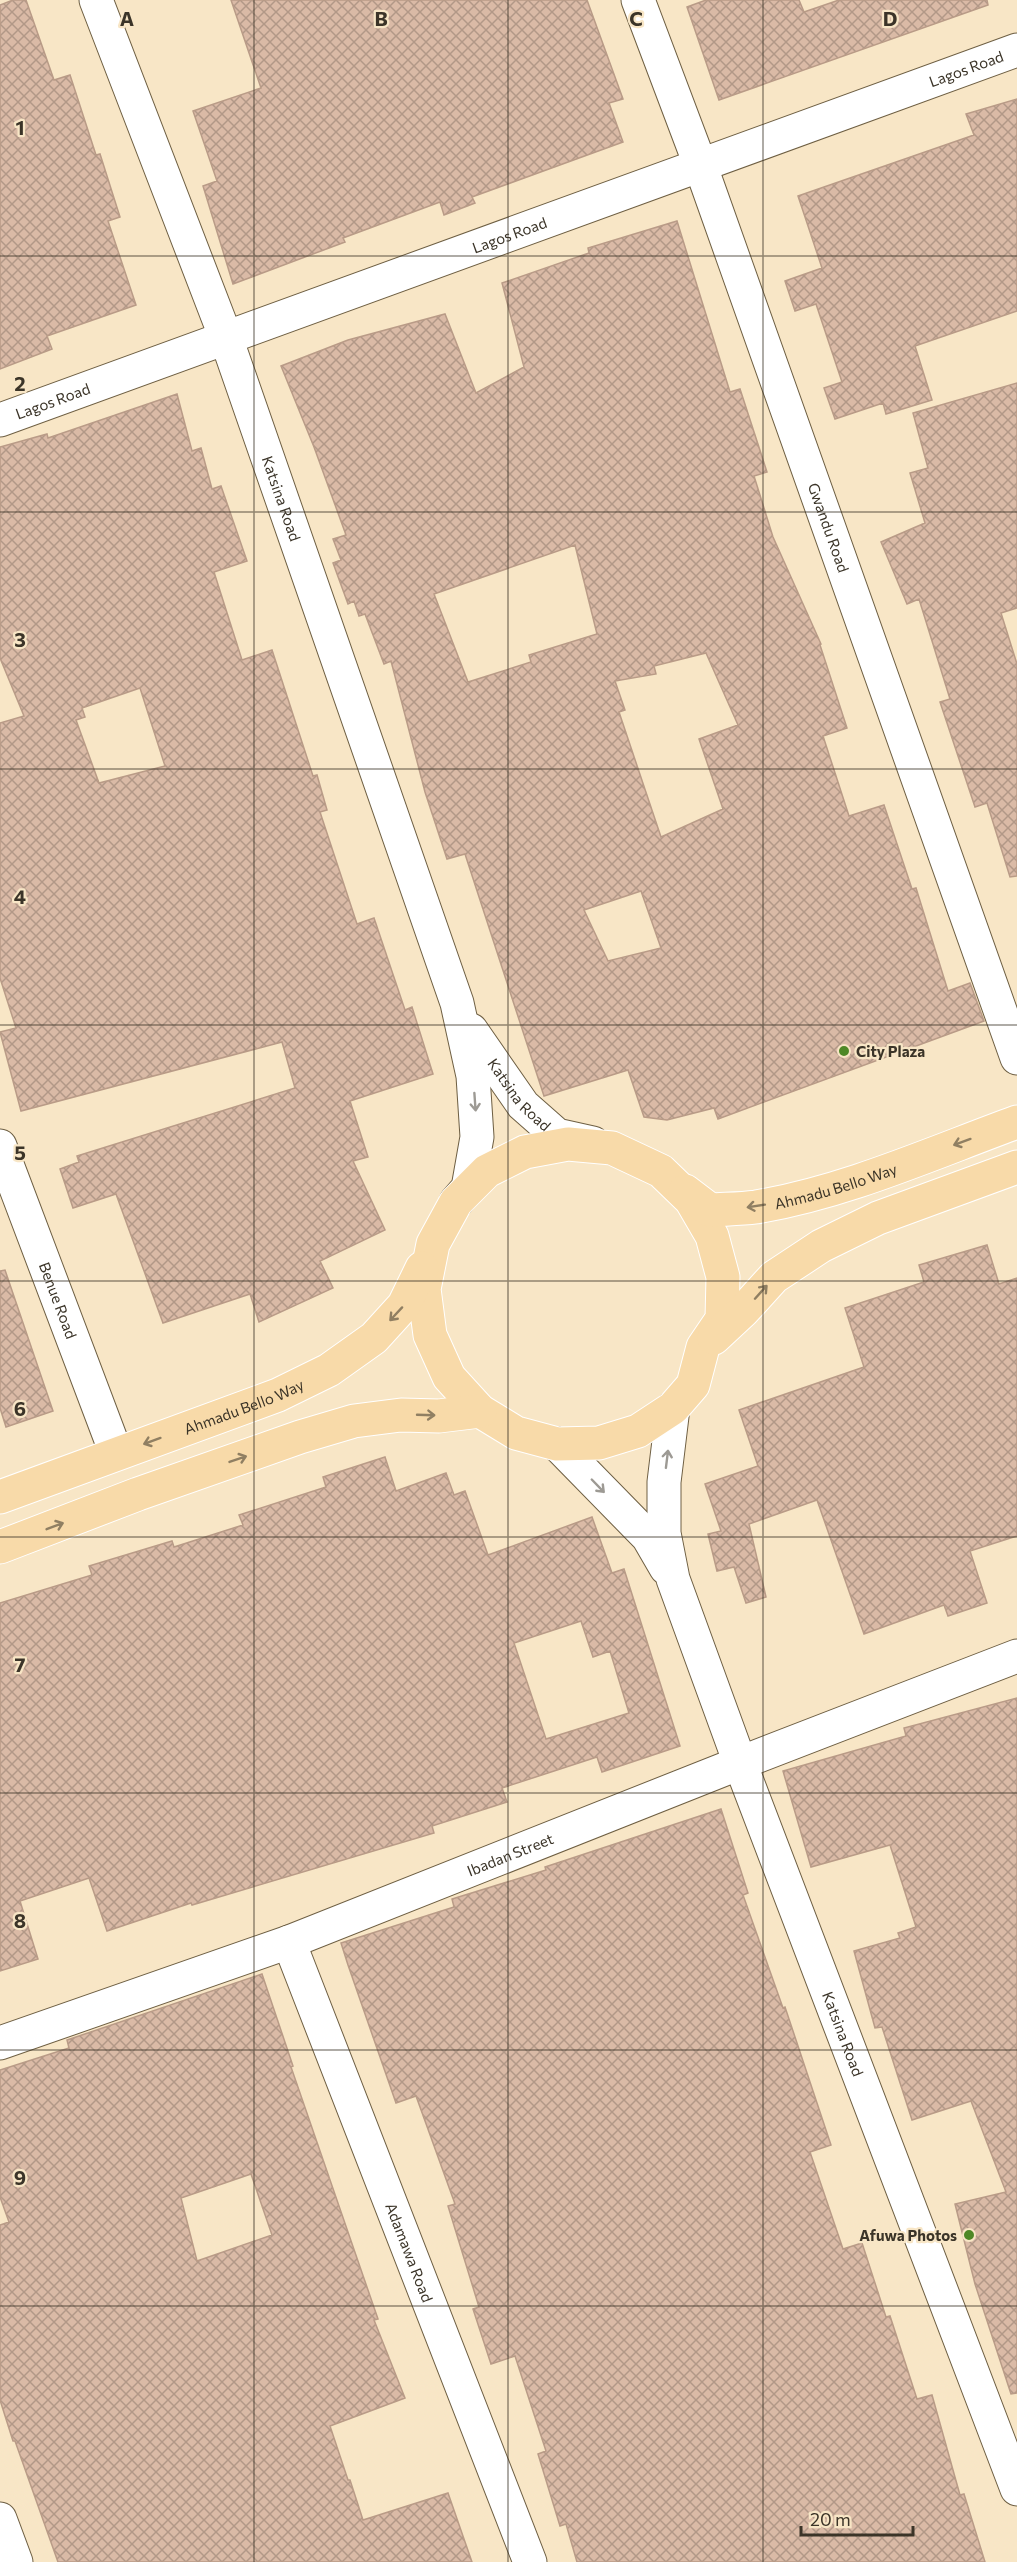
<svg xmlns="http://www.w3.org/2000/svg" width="1017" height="2562" font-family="Commissioner,sans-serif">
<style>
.building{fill:url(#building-cross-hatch);stroke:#b99b87;stroke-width:1.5;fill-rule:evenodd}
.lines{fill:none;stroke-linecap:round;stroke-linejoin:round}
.minor-casing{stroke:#6e5f43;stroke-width:35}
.tertiary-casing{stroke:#6e5f43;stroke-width:35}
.primary-casing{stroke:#fff;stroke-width:35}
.minor{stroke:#fff;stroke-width:33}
.tertiary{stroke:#fff;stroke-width:33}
.primary{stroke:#f8daa9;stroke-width:33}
.oneway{stroke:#9d9a94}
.oneway2{stroke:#907f62}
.grid{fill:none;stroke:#3b3428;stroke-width:1.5;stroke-opacity:0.55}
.poi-dot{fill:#4e8826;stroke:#f8e6c6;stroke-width:2}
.labels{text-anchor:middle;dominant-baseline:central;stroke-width:4.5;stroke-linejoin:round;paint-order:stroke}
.street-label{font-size:15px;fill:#3b3428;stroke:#f8e6c6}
.poi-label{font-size:15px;font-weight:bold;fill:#3b3428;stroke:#f8e6c6;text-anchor:start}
.grid-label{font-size:20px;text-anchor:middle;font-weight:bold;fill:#3b3428;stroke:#f8e6c6;stroke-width:4.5;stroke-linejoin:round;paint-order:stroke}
</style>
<defs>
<pattern id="building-cross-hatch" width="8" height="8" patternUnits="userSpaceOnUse" patternTransform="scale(1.5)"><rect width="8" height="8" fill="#dabaa6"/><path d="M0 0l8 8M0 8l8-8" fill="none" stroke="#b29887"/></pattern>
</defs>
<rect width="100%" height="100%" fill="#f8e6c6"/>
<!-- building -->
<path class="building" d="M 13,0 L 26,0 L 54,80 L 70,75 L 96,155 L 100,154 L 120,217 L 108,221 L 136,305 L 47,336 L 52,349 L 0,369 L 0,5 Z
M 231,0 L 587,0 L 623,99 L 609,103 L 623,142 L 472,197 L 475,203 L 444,215 L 440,202 L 343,238 L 345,242 L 233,284 L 203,186 L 217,181 L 193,111 L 261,88 Z
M 706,0 L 799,0 L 804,12 L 839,0 L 987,0 L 988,5 L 719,100 L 687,7 Z
M 1017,99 L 1017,311 L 915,346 L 932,400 L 886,414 L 883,403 L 835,419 L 824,388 L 842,382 L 816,304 L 795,311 L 785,281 L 822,268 L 798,196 L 974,135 L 966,114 Z
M 677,221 L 730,392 L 740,389 L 767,472 L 754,476 L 773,537 L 821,644 L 820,645 L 847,728 L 823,736 L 849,816 L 884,805 L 912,889 L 916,888 L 948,991 L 970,983 L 984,1021 L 718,1119 L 714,1108 L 667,1120 L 644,1117 L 628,1070 L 544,1096 L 465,854 L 447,859 L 425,792 L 391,661 L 384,664 L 365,614 L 359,616 L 354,601 L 348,604 L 333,563 L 341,560 L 333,539 L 346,535 L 314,447 L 281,366 L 348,340 L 445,314 L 476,393 L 524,367 L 502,283 L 589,253 L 588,248 ZM 575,545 L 597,634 L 529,655 L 531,662 L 468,682 L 434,594 ZM 706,653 L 738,725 L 699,739 L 723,809 L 661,837 L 619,712 L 625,710 L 615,681 L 656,674 L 654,666 ZM 641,891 L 661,948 L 608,961 L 584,910 Z
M 1017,383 L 1017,608 L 1001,613 L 1017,664 L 1017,876 L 1010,877 L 987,803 L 975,807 L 940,702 L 950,699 L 919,599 L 907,604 L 881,542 L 925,523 L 910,473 L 928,468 L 913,413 Z
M 177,394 L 192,451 L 201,448 L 212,489 L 221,486 L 247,561 L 214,572 L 242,660 L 272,650 L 313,776 L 317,775 L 327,810 L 320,812 L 357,924 L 374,918 L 405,1010 L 412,1007 L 433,1074 L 350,1101 L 368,1157 L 353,1161 L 385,1230 L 320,1261 L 333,1288 L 259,1322 L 250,1294 L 163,1323 L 116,1194 L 73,1208 L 60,1169 L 79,1162 L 77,1156 L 295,1088 L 282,1042 L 21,1111 L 0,1032 L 16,1028 L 0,978 L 0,723 L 24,716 L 0,658 L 0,447 L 47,434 L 48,438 ZM 140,688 L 165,766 L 99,783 L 76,720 L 85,717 L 82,708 Z
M 987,1245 L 999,1284 L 1017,1278 L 1017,1536 L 970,1551 L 987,1603 L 948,1616 L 944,1605 L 864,1634 L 817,1500 L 749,1524 L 766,1597 L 746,1603 L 734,1567 L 717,1571 L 708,1534 L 721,1531 L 705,1484 L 758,1466 L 739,1410 L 864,1367 L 845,1308 L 924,1282 L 919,1265 Z
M 5,1270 L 53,1411 L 6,1427 L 0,1408 L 0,1271 Z
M 385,1457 L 396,1491 L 446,1473 L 454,1495 L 465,1491 L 488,1555 L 592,1517 L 612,1573 L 624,1569 L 680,1746 L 602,1772 L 597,1757 L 502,1788 L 507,1802 L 432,1826 L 434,1833 L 192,1905 L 191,1903 L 107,1931 L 89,1878 L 20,1901 L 38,1959 L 0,1971 L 0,1603 L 92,1575 L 89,1566 L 172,1541 L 174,1547 L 243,1525 L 239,1515 L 326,1487 L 323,1477 ZM 581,1621 L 593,1657 L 610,1651 L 629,1713 L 546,1739 L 514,1643 Z
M 1017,1698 L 1017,2393 L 1011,2394 L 975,2284 L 955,2204 L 1006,2192 L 971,2101 L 912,2120 L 882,2027 L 875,2028 L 854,1951 L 900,1938 L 898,1933 L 916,1927 L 890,1845 L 811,1867 L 783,1771 L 906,1736 L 904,1728 Z
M 721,1809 L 748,1893 L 743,1895 L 783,2008 L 785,2007 L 831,2145 L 810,2152 L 843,2249 L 862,2243 L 886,2317 L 890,2316 L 917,2399 L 932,2395 L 960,2495 L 964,2494 L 985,2562 L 577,2562 L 566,2524 L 560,2526 L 538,2454 L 546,2451 L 515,2356 L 491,2364 L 473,2309 L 479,2307 L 448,2206 L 455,2204 L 416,2096 L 396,2103 L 348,1965 L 341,1943 L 454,1907 L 452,1899 L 546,1870 L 545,1867 Z
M 262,1974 L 293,2066 L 291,2067 L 378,2319 L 374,2320 L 405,2398 L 330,2426 L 348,2480 L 350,2480 L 363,2520 L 448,2493 L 472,2562 L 58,2562 L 15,2441 L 13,2441 L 0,2400 L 0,2225 L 9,2222 L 0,2197 L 0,2070 L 69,2048 L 67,2040 ZM 251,2174 L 272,2235 L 197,2261 L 181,2198 Z"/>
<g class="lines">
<!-- minor casing -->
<g class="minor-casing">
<g id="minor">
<path id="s1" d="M 96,0 L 226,338 L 457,1003 L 473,1076 L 477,1137 L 468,1188 L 456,1202"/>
<path id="s2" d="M 638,0 L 701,167 L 1017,1058"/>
<path id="s3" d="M 0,420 L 1017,50"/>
<path id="s4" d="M 471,1030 L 523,1105 L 557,1135 L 593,1143"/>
<path id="s5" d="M 0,1146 L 116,1453"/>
<path id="s6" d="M 289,1942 L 530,2562"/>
<path id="s7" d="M 0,2043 L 289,1942 L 740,1763 L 1017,1656"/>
<path d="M 0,2519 L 16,2562"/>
</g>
</g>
<!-- tertiary casing -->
<g class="tertiary-casing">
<g id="tertiary">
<path id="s8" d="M 673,1408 L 664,1482 L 664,1533 L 673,1579 L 740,1763 L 1017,2489"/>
<path d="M 557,1444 L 648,1537 L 666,1568"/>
</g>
</g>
<!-- primary casing -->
<g class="primary-casing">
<g id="primary">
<path d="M 568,1144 L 612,1148 L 661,1171 L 691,1200 L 712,1236 L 723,1277 L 722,1319 L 703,1347 L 693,1385 L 673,1408 L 638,1431 L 599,1443 L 557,1444 L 516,1433 L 480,1411 L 449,1377 L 430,1335 L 424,1289 L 433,1244 L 456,1202 L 487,1171 L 525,1152 Z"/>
<path id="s9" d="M 685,1191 L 710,1210 C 725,1209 741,1209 756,1207 C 846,1192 932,1153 1017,1122"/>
<path d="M 714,1338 L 743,1311 L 774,1277 L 821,1246 L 878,1218 L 1017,1167"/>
<path id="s10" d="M 0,1497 L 278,1395 L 329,1370 L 374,1338 L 404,1305 L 422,1268"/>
<path d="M 0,1547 L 138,1494 L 300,1437 L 354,1421 L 401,1415 L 439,1416 L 480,1411"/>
</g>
</g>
<!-- minor -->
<use href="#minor" class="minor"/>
<!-- tertiary -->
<use href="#tertiary" class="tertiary"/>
<!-- primary -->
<use href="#primary" class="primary"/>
</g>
<!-- one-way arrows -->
<defs><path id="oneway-shaft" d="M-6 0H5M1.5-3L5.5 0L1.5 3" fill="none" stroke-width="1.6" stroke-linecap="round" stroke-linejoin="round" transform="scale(1.5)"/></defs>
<g class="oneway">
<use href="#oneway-shaft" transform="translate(475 1102) rotate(86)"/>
<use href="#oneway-shaft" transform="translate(667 1459) rotate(-83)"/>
<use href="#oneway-shaft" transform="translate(598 1486) rotate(46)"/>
</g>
<g class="oneway2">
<use href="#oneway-shaft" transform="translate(962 1142) rotate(160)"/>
<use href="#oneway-shaft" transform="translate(756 1206) rotate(171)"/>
<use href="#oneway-shaft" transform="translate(761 1292) rotate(-48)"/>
<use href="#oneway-shaft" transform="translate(396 1314) rotate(133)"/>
<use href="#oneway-shaft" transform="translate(426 1415) rotate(2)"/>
<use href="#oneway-shaft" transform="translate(152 1441) rotate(160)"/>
<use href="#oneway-shaft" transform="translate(238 1459) rotate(-19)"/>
<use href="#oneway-shaft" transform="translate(55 1526) rotate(-21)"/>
</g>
<!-- grid -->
<path class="grid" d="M 254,0 L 254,2562M 508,0 L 508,2562M 763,0 L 763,2562M 0,256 L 1017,256M 0,512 L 1017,512M 0,769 L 1017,769M 0,1025 L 1017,1025M 0,1281 L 1017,1281M 0,1537 L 1017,1537M 0,1793 L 1017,1793M 0,2050 L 1017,2050M 0,2306 L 1017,2306"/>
<!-- markers -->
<g class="poi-dot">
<circle cx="844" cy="1051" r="6"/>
<circle cx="969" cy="2235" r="6"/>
</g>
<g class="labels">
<!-- street labels -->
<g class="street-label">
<text stroke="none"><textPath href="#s3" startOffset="1028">Lagos Road</textPath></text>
<text stroke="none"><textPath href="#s3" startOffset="542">Lagos Road</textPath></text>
<text stroke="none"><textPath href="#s3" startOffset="56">Lagos Road</textPath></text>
<text stroke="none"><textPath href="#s1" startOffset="532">Katsina Road</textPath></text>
<text stroke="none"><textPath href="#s2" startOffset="561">Gwandu Road</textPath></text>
<text stroke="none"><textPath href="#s4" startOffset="81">Katsina Road</textPath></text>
<text stroke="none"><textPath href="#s9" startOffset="160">Ahmadu Bello Way</textPath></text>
<text stroke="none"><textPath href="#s5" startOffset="165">Benue Road</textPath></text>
<text stroke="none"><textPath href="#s10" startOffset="260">Ahmadu Bello Way</textPath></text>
<text stroke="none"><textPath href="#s7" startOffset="544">Ibadan Street</textPath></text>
<text stroke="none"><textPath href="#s8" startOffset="658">Katsina Road</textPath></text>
<text stroke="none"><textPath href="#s6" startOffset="333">Adamawa Road</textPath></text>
</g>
<!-- poi labels -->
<g class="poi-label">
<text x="856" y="1051">City Plaza</text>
<text x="957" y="2235" text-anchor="end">Afuwa Photos</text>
</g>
</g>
<g class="grid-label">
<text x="127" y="26">A</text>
<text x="381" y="26">B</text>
<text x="636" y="26">C</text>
<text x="890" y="26">D</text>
<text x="20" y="135">1</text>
<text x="20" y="391">2</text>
<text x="20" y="647">3</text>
<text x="20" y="904">4</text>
<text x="20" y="1160">5</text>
<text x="20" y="1416">6</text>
<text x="20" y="1672">7</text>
<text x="20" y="1928">8</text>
<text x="20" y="2185">9</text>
</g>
<!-- scale -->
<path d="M801 2526v9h112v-9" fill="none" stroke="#3b3428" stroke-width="3"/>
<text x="810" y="2526" font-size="18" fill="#3b3428" stroke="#f8e6c6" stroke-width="4.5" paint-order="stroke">20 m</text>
</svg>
